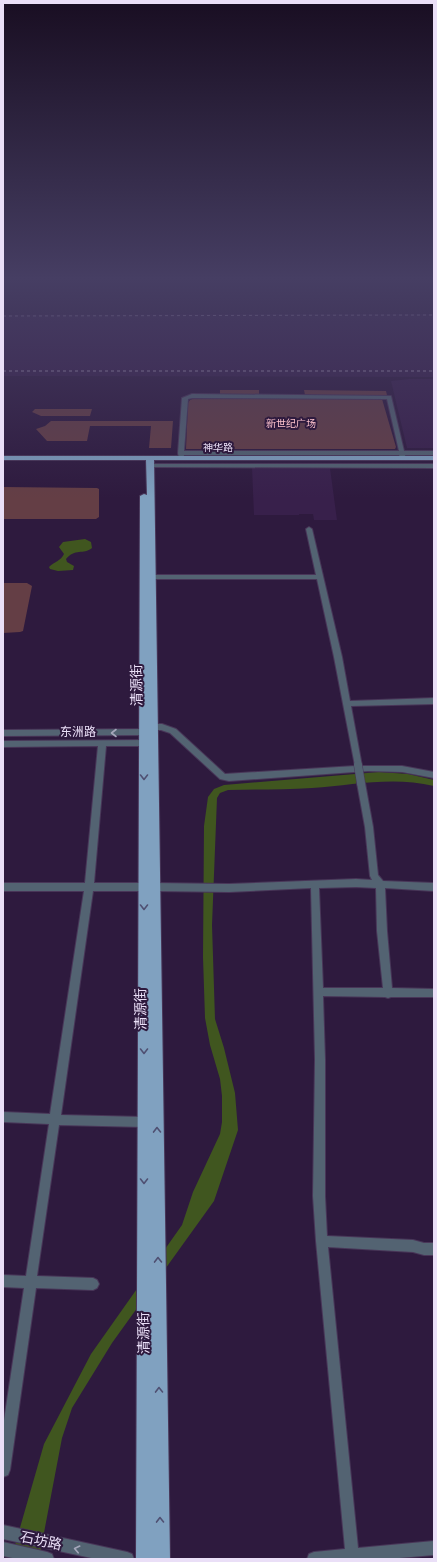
<svg xmlns="http://www.w3.org/2000/svg" width="437" height="1562" font-family="'Nunito Sans','Noto Sans SC',sans-serif">
<style>
.built{fill:#38204b}
.green{fill:#643e45}
.water{fill:#40561f}
.lines{fill:none;stroke-linecap:round;stroke-linejoin:round}
.minor-casing{stroke:#483658;stroke-width:2}
.major-casing{stroke:#483658;stroke-width:2}
.minor{fill:#536372;fill-rule:evenodd}
.major{fill:#80a1c0;fill-rule:evenodd}
.rail{stroke:#a698b4;stroke-width:1;stroke-dasharray:3 3;stroke-linecap:butt}
.minor-bridge-casing{stroke:#483658;stroke-width:9;stroke-linecap:butt}
.minor-bridge{stroke:#536372;stroke-width:8}
.oneway{stroke:#a6a7bb}
.oneway2{stroke:#4f5072}
.labels{text-anchor:middle;dominant-baseline:central;stroke-width:4;stroke-linejoin:round;paint-order:stroke}
.far-park-label{font-size:10px;fill:#fec3cd;stroke:#2e1a3e}
.far-street-label{font-size:10px;fill:#eadff7;stroke:#2e1a3e}
.street-label{font-size:12px;fill:#eadff7;stroke:#2e1a3e}
.near-street-label{font-size:14px;fill:#eadff7;stroke:#2e1a3e}
</style>
<rect width="100%" height="100%" fill="#2e1a3e"/>
<!-- built -->
<path class="built" d="M 262,314 L 434,314 L 434,377 L 3,376 L 3,315 Z
M 409,379 L 434,379 L 434,448 L 407,448 L 391,381 Z
M 252,468 L 330,468 L 337,520 L 314,520 L 313,514 L 299,514 L 299,515 L 254,515 Z"/>
<!-- green -->
<path class="green" d="M 220,390 L 259,390 L 259,395 L 220,395 Z
M 304,390 L 386,391 L 387,395 L 305,395 Z
M 195,398 L 382,399 L 396,447 L 395,449 L 186,449 L 188,403 L 190,400 Z
M 35,409 L 92,409 L 90,416 L 41,416 L 32,412 Z
M 51,421 L 173,421 L 171,448 L 149,448 L 151,426 L 90,426 L 87,441 L 47,441 L 36,429 L 45,426 Z
M 3,487 L 97,488 L 99,489 L 99,517 L 96,519 L 3,519 Z
M 3,583 L 27,583 L 32,586 L 23,631 L 20,632 L 3,633 Z"/>
<!-- water -->
<path class="water" d="M 85,539 L 91,542 L 92,548 C 83,555 75,548 66,559 L 67,562 L 74,566 L 73,570 L 58,571 L 50,569 L 49,567 C 54,562 61,561 64,554 L 59,547 L 63,542 Z
M 379,772 L 408,774 L 434,780 L 434,786 C 393,776 353,785 312,788 C 284,790 256,789 228,790 L 220,793 L 217,798 L 212,925 L 215,1019 L 224,1048 L 235,1093 L 238,1130 L 214,1201 L 112,1343 L 72,1408 L 62,1438 L 39,1559 L 11,1559 L 44,1444 L 91,1354 L 182,1225 L 193,1192 L 220,1134 L 222,1122 L 222,1096 L 220,1079 L 210,1045 L 205,1018 L 203,957 L 204,826 L 208,797 L 214,789 L 224,785 Z"/>
<g class="lines">
<!-- minor casing -->
<g class="minor-casing">
<path id="minor" d="M 192,394 L 391,396 L 404,451 L 434,451 L 434,455 L 405,455 L 406,458 L 403,460 L 401,459 L 399,455 L 184,455 L 183,459 L 179,459 L 178,453 L 182,398 ZM 192,398 L 387,399 L 399,451 L 184,451 L 188,399 Z
M 150,464 L 434,464 L 434,468 L 148,467 L 147,466 Z
M 309,527 L 312,529 L 342,657 L 350,701 L 434,698 L 434,704 L 351,706 L 362,766 L 402,766 L 434,772 L 434,778 L 402,772 L 368,771 L 229,781 L 220,779 L 170,733 L 161,730 L 153,730 L 149,727 L 153,724 L 162,724 L 176,729 L 225,774 L 355,766 L 334,657 L 317,579 L 151,579 L 148,577 L 151,575 L 316,575 L 306,529 Z
M 150,729 L 154,732 L 150,735 L 3,736 L 3,730 Z
M 150,740 L 154,743 L 150,746 L 106,746 L 94,883 L 144,883 L 147,884 L 148,887 L 147,890 L 144,891 L 93,891 L 61,1115 L 144,1117 L 148,1118 L 149,1122 L 148,1126 L 144,1127 L 59,1125 L 37,1276 L 93,1278 L 97,1280 L 99,1284 L 97,1288 L 93,1290 L 36,1288 L 10,1470 L 8,1475 L 3,1477 L 3,1427 L 24,1288 L 3,1287 L 3,1275 L 26,1276 L 49,1124 L 3,1122 L 3,1112 L 50,1114 L 84,891 L 3,891 L 3,883 L 85,883 L 98,746 L 3,747 L 3,741 Z
M 361,780 L 365,783 L 373,827 L 378,875 L 383,881 L 434,883 L 434,891 L 385,888 L 387,931 L 392,988 L 434,989 L 434,997 L 391,997 L 388,998 L 385,997 L 323,996 L 325,1059 L 325,1196 L 327,1236 L 413,1240 L 424,1243 L 434,1243 L 434,1255 L 424,1255 L 413,1252 L 328,1247 L 358,1548 L 434,1541 L 434,1555 L 388,1559 L 307,1559 L 309,1554 L 314,1552 L 345,1549 L 316,1241 L 313,1196 L 315,1059 L 311,888 L 229,892 L 154,891 L 151,890 L 150,887 L 151,884 L 154,883 L 229,884 L 356,879 L 372,880 L 370,876 L 365,827 L 357,783 ZM 356,887 L 376,888 L 377,931 L 383,988 L 323,988 L 319,888 Z
M 3,1525 L 127,1552 L 132,1554 L 134,1559 L 96,1559 L 3,1539 Z
M 3,1542 L 47,1552 L 52,1554 L 54,1559 L 17,1559 L 3,1556 Z"/>
</g>
<!-- major casing -->
<g class="major-casing">
<path id="major" d="M 3,456 L 434,456 L 434,460 L 154,460 L 170,1559 L 136,1559 L 140,496 L 144,494 L 147,495 L 146,460 L 3,460 Z"/>
</g>
<!-- minor -->
<use href="#minor" class="minor"/>
<!-- major -->
<use href="#major" class="major"/>
<!-- rail -->
<path class="rail" d="M 3,316 L 434,315
M 3,371 L 434,371"/>
<!-- minor-bridge casing -->
<g class="minor-bridge-casing">
<path id="minor-bridge" d="M 358,765 L 361,783"/>
</g>
<!-- minor-bridge -->
<use href="#minor-bridge" class="minor-bridge"/>
</g>
<!-- one-way arrows -->
<defs><path id="oneway-chevron" d="M-2-3.5L2.5 0L-2 3.5" fill="none" stroke-width="1.6" stroke-linecap="round" stroke-linejoin="round"/></defs>
<g class="oneway">
<use href="#oneway-chevron" transform="translate(114 733) rotate(180)"/>
<use href="#oneway-chevron" transform="translate(77 1549) rotate(-167)"/>
</g>
<g class="oneway2">
<use href="#oneway-chevron" transform="translate(144 777) rotate(90)"/>
<use href="#oneway-chevron" transform="translate(144 907) rotate(90)"/>
<use href="#oneway-chevron" transform="translate(144 1051) rotate(90)"/>
<use href="#oneway-chevron" transform="translate(157 1130) rotate(-91)"/>
<use href="#oneway-chevron" transform="translate(144 1181) rotate(90)"/>
<use href="#oneway-chevron" transform="translate(158 1260) rotate(-91)"/>
<use href="#oneway-chevron" transform="translate(159 1390) rotate(-91)"/>
<use href="#oneway-chevron" transform="translate(160 1520) rotate(-91)"/>
</g>
<!-- sky -->
<linearGradient id="sky" x2="0" y2="1"><stop stop-color="#190e22"/><stop offset="0.56" stop-color="#463e63"/><stop offset="1" stop-color="#463e63" stop-opacity="0"/></linearGradient>
<rect width="437" height="498" fill="url(#sky)"/>
<g class="labels">
<!-- far-park labels -->
<g class="far-park-label">
<text x="291" y="424">新世纪广场</text>
</g>
<!-- far-street labels -->
<g class="far-street-label">
<text x="218" y="448">神华路</text>
</g>
<!-- street labels -->
<g class="street-label">
<text x="78" y="732">东洲路</text>
</g>
<!-- near-street labels -->
<g class="near-street-label">
<text transform="translate(137 685) rotate(-91)">清源街</text>
<text transform="translate(141 1009) rotate(-91)">清源街</text>
<text transform="translate(144 1333) rotate(-91)">清源街</text>
<text transform="translate(41 1541) rotate(12)">石坊路</text>
</g>
</g>
<!-- border -->
<rect width="437" height="1562" fill="none" stroke="#eadff7" stroke-width="8"/>
</svg>
